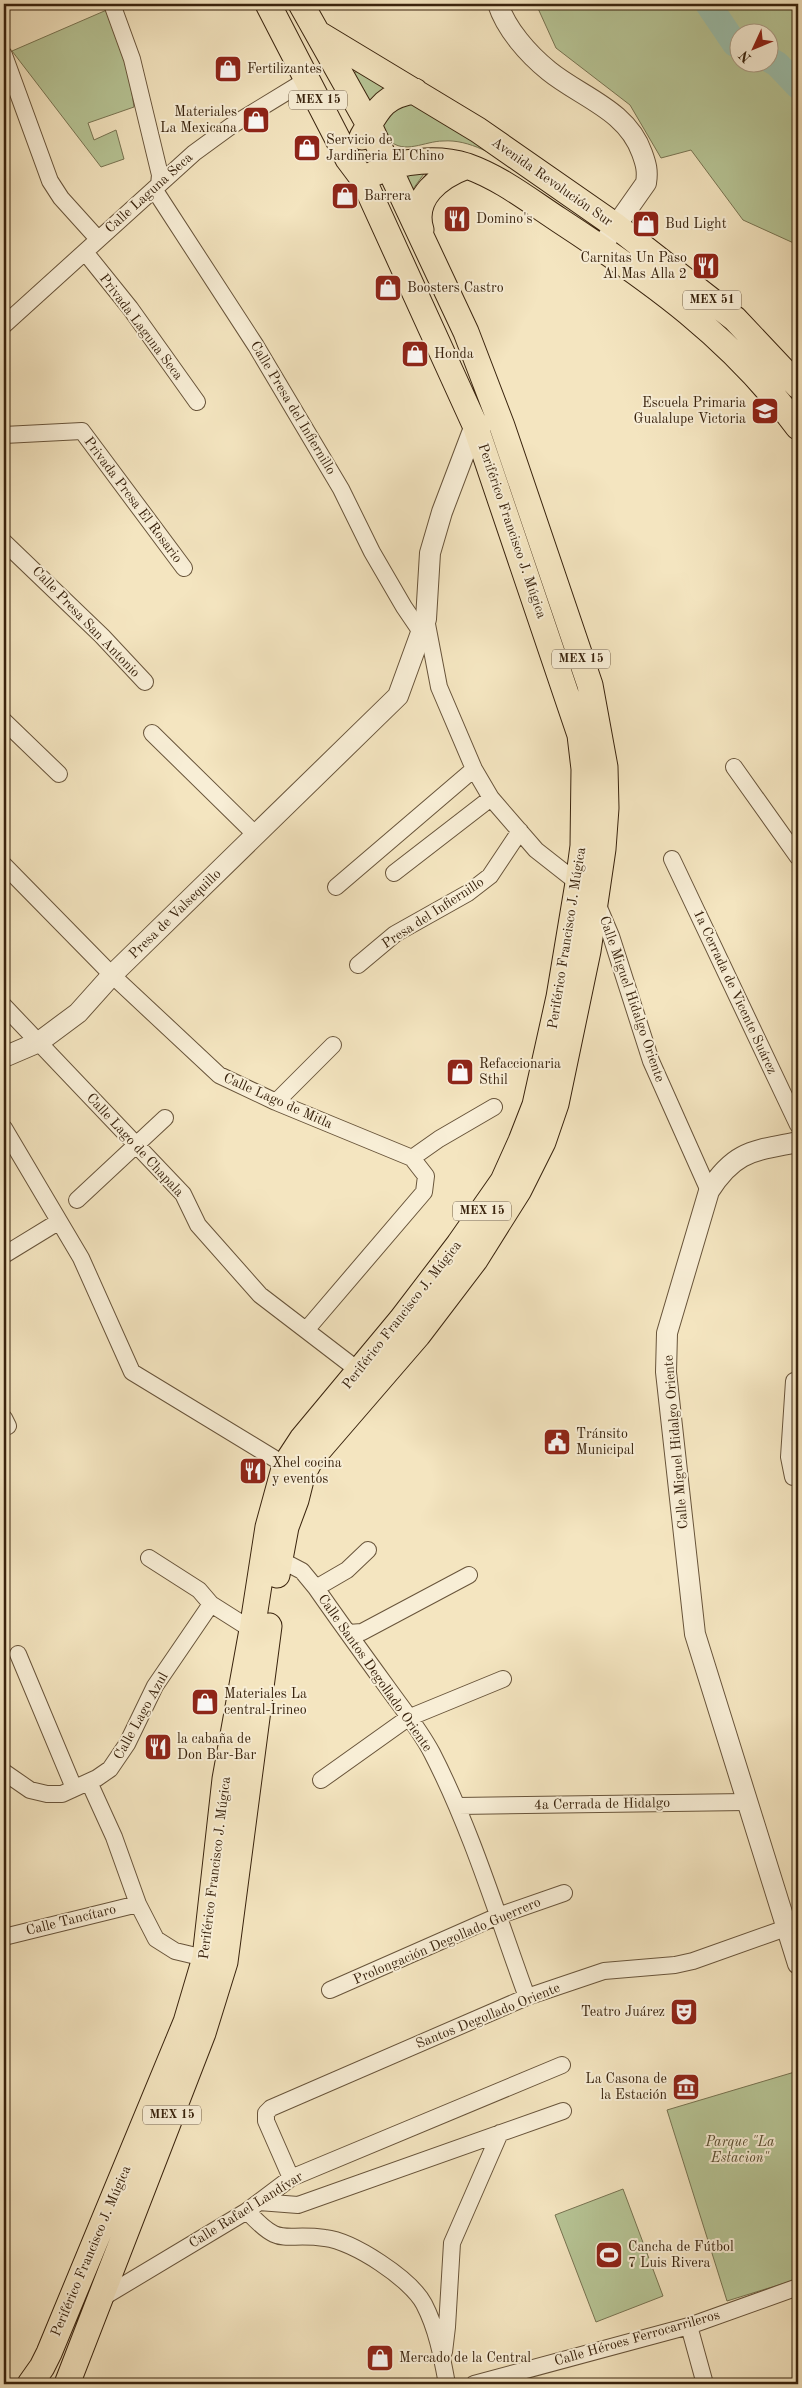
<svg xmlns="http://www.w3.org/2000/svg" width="802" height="2388" font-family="'Old Standard TT',serif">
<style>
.green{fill:#b7c596;stroke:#787452;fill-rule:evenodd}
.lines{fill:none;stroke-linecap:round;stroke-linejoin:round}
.river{stroke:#9cc0ad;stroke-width:26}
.minor-casing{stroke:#68543a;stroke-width:18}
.tertiary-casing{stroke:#68543a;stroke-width:22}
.primary-casing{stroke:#39230d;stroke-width:27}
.minor{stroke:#f8eed6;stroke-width:16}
.tertiary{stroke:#f8eed6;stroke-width:20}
.primary{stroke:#f4e5c0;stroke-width:25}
.labels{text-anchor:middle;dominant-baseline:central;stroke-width:4;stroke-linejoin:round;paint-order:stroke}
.shield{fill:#f8eed6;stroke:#726049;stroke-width:1}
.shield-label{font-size:12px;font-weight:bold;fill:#39230d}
.poi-label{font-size:14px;fill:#39230d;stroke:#f8eed6;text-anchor:start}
.street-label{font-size:14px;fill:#39230d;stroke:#f8eed6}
.park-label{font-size:14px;font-style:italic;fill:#584c2f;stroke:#f8eed6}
</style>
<rect width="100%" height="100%" fill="#f4e5c0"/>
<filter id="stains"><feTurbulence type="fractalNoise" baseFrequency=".004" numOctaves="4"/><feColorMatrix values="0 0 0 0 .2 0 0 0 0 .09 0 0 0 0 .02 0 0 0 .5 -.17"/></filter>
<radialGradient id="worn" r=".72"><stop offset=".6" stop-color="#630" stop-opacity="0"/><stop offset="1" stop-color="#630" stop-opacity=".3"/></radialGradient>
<!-- green -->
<path class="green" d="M 536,4 L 798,4 L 798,245 L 743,220 L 691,150 L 661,158 L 630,105 L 556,48 ZM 770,32 L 770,62 L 740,62 L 740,32 Z
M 109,9 L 127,60 L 134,107 L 88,123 L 94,140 L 116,130 L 124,159 L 101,167 L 12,51 Z
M 363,71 L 518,168 C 495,156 470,139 443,141 C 425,141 404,155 389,140 C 378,129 361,95 352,81 L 355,72 Z
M 397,170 L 426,171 L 413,189 Z
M 798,2071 L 798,2279 L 727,2301 L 667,2110 Z
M 623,2189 L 663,2296 L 596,2322 L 555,2215 Z"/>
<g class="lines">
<!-- river -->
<path class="river" d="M 708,4 L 735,44 L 740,46
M 770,60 L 777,64 L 798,86"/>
<!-- minor casing -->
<g class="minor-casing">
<path id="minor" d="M 112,4 L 132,59 L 160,175 L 159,185
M 4,55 L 50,181 L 61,198 L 98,239
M 154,189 L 256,346 L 341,489 L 372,552 L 404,607 L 421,632
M 85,252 L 130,308 L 197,402
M 4,325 L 194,153 L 231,126 L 308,79
M 4,435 L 82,431 L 184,568
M 4,542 L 102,636 L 145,682
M 426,619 L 439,687 L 474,769 L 491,798 L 536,850 L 578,883
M 4,721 L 59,774
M 152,733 L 256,835
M 734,767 L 798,857
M 672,859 L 798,1125
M 4,865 L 112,975 L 219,1075 L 276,1102 L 412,1158 L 426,1176 L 424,1192 L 307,1329
M 394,873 L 491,798
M 336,887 L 474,769
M 595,903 L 600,910 L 611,936 L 651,1061 L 709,1191
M 358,965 L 395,934 L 468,893 L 490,876 L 520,831
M 4,1006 L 183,1194 L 198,1225 L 260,1295 L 367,1377
M 276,1102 L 333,1045
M 4,1128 L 81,1258 L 132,1372 L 285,1465
M 412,1158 L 439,1139 L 494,1107
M 77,1200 L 165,1118
M 4,1255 L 58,1222
M 794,1381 L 789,1457 L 793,1477 L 798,1477
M 4,1418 L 8,1426
M 149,1558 L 199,1590 L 211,1604 L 252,1630
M 279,1559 L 302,1571 L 316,1588 C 339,1621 363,1654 387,1687 C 402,1708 420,1730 432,1753 C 472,1831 497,1915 527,1997
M 316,1588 L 347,1570 L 368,1550
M 348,1633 L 362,1632 L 469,1575
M 18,1654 L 74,1788
M 4,1772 L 30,1790 L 47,1794 L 62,1794 L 97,1778 L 110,1769 L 127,1744 L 155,1686 L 211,1604
M 321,1780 L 408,1718 L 503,1679
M 89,1782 L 114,1837 L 138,1904 L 156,1939 L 175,1951 L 213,1960
M 458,1806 L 746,1802
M 4,1937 L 138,1904
M 330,1990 L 498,1916 L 564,1893
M 291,2178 L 266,2121 L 266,2113 L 271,2108 L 527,1997 L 604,1971 L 675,1965 L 693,1961 L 786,1928
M 259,2202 L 298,2205 L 563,2111
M 247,2211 C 282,2249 281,2232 325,2238 C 353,2241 411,2279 424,2304 C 437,2329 442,2357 447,2384
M 102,2298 L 247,2211 L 291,2178 L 562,2065
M 689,2326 L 705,2384
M 444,2352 L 447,2327 L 452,2243 L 500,2133
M 474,2384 L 689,2326 L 798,2287"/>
</g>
<!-- tertiary casing -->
<g class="tertiary-casing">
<path id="tertiary" d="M 498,4 C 506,29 528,54 549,71 C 581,97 627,110 642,153 C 646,164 648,171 646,183 L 601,247
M 4,1057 L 39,1042 L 78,1013 L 112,975 L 398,696 L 426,619 L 430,553 L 442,512 L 475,425 L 482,425
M 798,1142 C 754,1151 735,1150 709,1191 L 667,1333 L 666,1372 L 695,1634 L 798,1964"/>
</g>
<!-- primary casing -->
<g class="primary-casing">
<path id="primary" d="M 319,34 L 478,130 L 616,226 L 735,319 L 798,386
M 362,137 C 378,110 382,96 415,91
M 375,173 C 402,160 439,157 467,166 C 501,178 530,201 559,220 C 652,281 731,337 798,427
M 421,230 C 411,197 440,176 467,166
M 277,1575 L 286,1527 L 296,1500 L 302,1476 L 311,1459 L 418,1335 L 475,1260 L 519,1190 L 543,1142 L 556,1104 L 588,951 L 603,849 L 606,808 L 605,767 L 590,685 L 502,426 L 466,332 L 369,125 L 301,4
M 30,2384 L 42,2367 L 49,2353 L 186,2022 L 205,1958 L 225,1779 L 252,1630 L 268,1527 L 285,1465 L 302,1439 L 401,1320 L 459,1244 L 503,1181 L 521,1141 L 535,1105 L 559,997 L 578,883 L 583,846 L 584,769 L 580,735 L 475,425 L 363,179 L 348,159 L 268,4
M 67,2384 L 203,2033 L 225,1962 L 269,1626"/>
</g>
<!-- minor -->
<use href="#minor" class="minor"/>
<!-- tertiary -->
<use href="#tertiary" class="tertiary"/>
<!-- primary -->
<use href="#primary" class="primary"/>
</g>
<!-- icons -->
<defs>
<g id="shop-square" transform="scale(1.4375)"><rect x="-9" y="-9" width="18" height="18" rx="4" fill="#8f2418" stroke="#f8eed6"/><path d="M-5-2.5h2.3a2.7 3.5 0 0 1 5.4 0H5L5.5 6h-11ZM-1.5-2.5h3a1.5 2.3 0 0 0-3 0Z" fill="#fff"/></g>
<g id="restaurant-square" transform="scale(1.4375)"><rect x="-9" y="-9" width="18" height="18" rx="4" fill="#8f2418" stroke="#f8eed6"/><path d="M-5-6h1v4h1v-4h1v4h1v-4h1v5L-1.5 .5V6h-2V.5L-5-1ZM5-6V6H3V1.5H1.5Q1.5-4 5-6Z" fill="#fff"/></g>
<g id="school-square" transform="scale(1.4375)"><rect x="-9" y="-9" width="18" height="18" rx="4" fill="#8f2418" stroke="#f8eed6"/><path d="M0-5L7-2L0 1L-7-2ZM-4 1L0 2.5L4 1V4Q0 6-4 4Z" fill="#fff"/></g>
<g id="civic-square" transform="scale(1.4375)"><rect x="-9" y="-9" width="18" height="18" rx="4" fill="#8f2418" stroke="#f8eed6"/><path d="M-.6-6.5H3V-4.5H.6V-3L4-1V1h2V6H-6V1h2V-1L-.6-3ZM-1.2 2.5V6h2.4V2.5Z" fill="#fff"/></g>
<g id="theatre-square" transform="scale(1.4375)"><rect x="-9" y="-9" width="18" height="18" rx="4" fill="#8f2418" stroke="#f8eed6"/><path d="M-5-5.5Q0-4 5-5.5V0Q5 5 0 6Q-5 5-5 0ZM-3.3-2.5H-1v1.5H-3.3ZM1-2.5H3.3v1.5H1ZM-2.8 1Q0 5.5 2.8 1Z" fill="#fff"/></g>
<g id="museum-square" transform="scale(1.4375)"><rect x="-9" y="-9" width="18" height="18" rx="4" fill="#8f2418" stroke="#f8eed6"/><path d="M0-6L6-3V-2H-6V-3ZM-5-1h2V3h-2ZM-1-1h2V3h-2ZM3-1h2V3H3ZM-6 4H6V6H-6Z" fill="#fff"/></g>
<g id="stadium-square" transform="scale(1.4375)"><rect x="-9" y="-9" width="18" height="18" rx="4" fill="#8f2418" stroke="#f8eed6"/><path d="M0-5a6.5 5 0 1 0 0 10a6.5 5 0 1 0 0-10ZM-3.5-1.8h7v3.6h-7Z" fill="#fff"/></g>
</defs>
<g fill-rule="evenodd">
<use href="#shop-square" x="228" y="69"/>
<use href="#shop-square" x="256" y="120"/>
<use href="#shop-square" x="307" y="148"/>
<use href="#shop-square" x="345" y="196"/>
<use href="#restaurant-square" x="457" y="219"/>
<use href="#shop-square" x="646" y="224"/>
<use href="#restaurant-square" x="706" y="266"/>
<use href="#shop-square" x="388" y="288"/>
<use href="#shop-square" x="415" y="354"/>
<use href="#school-square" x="765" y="411"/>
<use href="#shop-square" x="460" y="1072"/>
<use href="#civic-square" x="557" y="1442"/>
<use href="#restaurant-square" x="253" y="1471"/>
<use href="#shop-square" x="205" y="1702"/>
<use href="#restaurant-square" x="158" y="1747"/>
<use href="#theatre-square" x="684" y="2012"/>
<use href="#museum-square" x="686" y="2087"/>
<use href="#stadium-square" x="609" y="2255"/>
<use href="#shop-square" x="380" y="2358"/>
</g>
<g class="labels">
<!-- shield labels -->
<g class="shield">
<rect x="289" y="90.5" width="58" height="19" rx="4"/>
<rect x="683" y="290.5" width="58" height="19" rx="4"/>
<rect x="552" y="649.5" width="58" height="19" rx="4"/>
<rect x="453" y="1201.5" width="58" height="19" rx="4"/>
<rect x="143" y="2105.5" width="58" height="19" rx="4"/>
</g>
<g class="shield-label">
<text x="318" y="100">MEX 15</text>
<text x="712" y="300">MEX 51</text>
<text x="581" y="659">MEX 15</text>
<text x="482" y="1211">MEX 15</text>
<text x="172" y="2115">MEX 15</text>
</g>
<!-- poi labels -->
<g class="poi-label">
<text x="247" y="69">Fertilizantes</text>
<text x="237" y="112" text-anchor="end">Materiales<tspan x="237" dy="16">La Mexicana</tspan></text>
<text x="326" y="140">Servicio de<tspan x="326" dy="16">Jardineria El Chino</tspan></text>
<text x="364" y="196">Barrera</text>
<text x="476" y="219">Domino's</text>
<text x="665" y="224">Bud Light</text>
<text x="687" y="258" text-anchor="end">Carnitas Un Paso<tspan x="687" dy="16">Al Mas Alla 2</tspan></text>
<text x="407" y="288">Boosters Castro</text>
<text x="434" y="354">Honda</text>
<text x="746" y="403" text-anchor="end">Escuela Primaria<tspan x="746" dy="16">Gualalupe Victoria</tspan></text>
<text x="479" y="1064">Refaccionaria<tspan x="479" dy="16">Sthil</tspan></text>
<text x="576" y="1434">Tránsito<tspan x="576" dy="16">Municipal</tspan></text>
<text x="272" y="1463">Xhel cocina<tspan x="272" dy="16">y eventos</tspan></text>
<text x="224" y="1694">Materiales La<tspan x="224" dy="16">central-Irineo</tspan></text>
<text x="177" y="1739">la cabaña de<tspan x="177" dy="16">Don Bar-Bar</tspan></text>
<text x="665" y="2012" text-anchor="end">Teatro Juárez</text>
<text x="667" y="2079" text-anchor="end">La Casona de<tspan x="667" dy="16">la Estación</tspan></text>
<text x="628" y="2247">Cancha de Fútbol<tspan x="628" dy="16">7 Luis Rivera</tspan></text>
<text x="399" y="2358">Mercado de la Central</text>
</g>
<!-- street labels -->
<g class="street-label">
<text transform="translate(552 182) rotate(35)">Avenida Revolución Sur</text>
<text transform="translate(149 193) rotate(-42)">Calle Laguna Seca</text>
<text transform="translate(141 327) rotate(53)">Privada Laguna Seca</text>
<text transform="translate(293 408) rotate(59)">Calle Presa del Infiernillo</text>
<text transform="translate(133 500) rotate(53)">Privada Presa El Rosario</text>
<text transform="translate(512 531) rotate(71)">Periférico Francisco J. Múgica</text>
<text transform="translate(86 622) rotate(46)">Calle Presa San Antonio</text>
<text transform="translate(433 913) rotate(-33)">Presa del Infiernillo</text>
<text transform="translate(175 914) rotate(-44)">Presa de Valsequillo</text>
<text transform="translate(567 938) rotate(-81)">Periférico Francisco J. Múgica</text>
<text transform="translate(735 992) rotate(65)">1a Cerrada de Vicente Suárez</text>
<text transform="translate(632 999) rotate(71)">Calle Miguel Hidalgo Oriente</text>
<text transform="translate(278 1101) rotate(24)">Calle Lago de Mitla</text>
<text transform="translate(135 1145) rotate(47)">Calle Lago de Chapala</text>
<text transform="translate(402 1315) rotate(-52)">Periférico Francisco J. Múgica</text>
<text transform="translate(676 1442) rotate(-95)">Calle Miguel Hidalgo Oriente</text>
<text transform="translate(375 1673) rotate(55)">Calle Santos Degollado Oriente</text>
<text transform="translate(141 1716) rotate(-61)">Calle Lago Azul</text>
<text transform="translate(602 1804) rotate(-1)">4a Cerrada de Hidalgo</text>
<text transform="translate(215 1868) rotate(-83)">Periférico Francisco J. Múgica</text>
<text transform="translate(71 1920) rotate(-14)">Calle Tancítaro</text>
<text transform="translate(447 1941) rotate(-23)">Prolongación Degollado Guerrero</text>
<text transform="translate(488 2016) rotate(-22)">Santos Degollado Oriente</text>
<text transform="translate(246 2210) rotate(-32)">Calle Rafael Landívar</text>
<text transform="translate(91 2251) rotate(-67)">Periférico Francisco J. Múgica</text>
<text transform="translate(637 2338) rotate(-16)">Calle Héroes Ferrocarrileros</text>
</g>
<!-- park labels -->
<g class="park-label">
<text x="740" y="2142">Parque "La<tspan x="740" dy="16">Estacion"</tspan></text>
</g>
</g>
<!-- margin -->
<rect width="802" height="2388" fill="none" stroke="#f4e5c0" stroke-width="20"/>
<rect x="5" y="5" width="792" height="2378" fill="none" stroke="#39230d" stroke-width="2.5"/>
<rect x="10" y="10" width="782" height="2368" fill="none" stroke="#39230d"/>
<!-- north arrow -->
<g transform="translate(754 48) rotate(226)"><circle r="24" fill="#f8eed6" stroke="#ac9d86"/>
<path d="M0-4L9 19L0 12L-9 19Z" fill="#8f2418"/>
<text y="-8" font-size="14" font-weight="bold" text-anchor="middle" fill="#39230d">N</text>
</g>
<rect width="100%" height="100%" filter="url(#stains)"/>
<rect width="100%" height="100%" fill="url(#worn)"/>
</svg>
